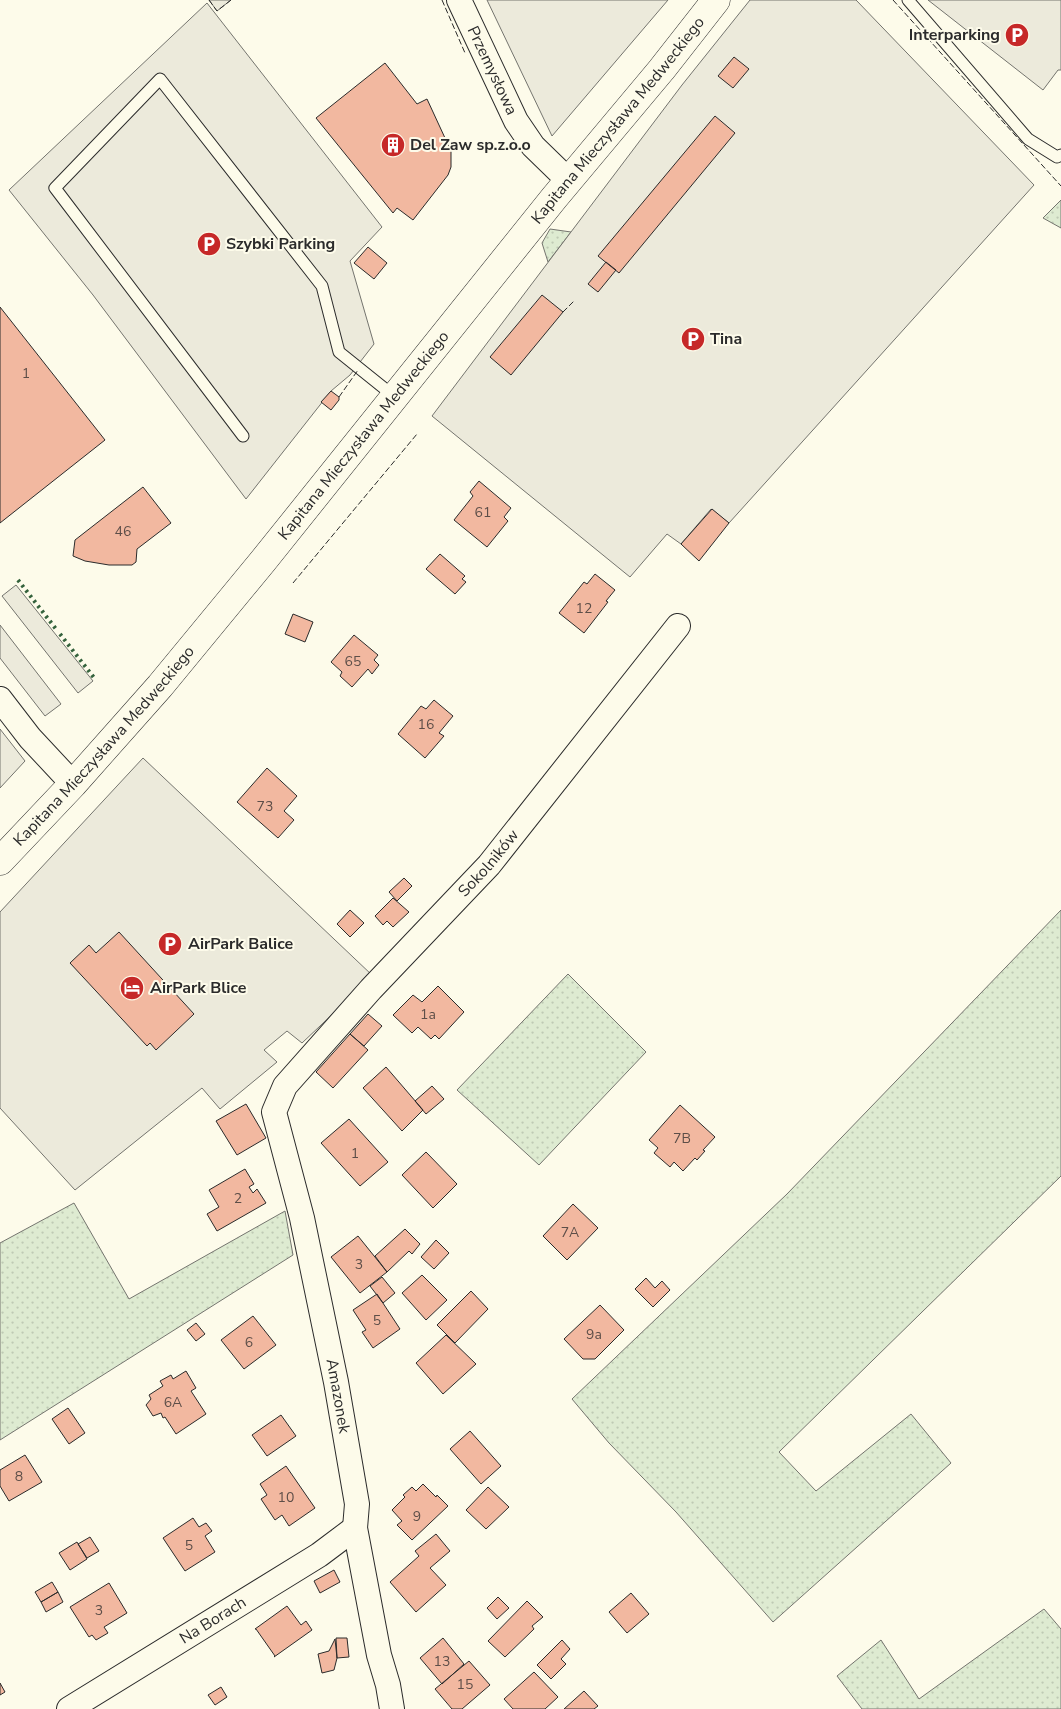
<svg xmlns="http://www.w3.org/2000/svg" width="1061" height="1709" font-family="'Nunito Sans',sans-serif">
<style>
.green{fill:url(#green-dots);stroke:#74746e}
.parking{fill:#eceadb;stroke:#74746e}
.building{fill:#f2b8a0;stroke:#2b2b2b}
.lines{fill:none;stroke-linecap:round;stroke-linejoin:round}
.service-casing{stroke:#2b2b2b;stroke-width:13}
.minor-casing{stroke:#2b2b2b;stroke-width:26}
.secondary-casing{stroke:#2b2b2b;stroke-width:29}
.service{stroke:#fdfbea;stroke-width:11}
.minor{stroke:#fdfbea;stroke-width:24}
.secondary{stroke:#fdfbea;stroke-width:28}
.hedge{stroke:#34623c;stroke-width:4;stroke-dasharray:2.5 4;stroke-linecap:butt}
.fence{stroke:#2b2b2b;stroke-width:1;stroke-dasharray:6 2.5;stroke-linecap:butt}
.labels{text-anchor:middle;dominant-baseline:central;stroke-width:4;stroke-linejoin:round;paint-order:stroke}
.number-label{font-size:14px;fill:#5d4e48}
.poi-label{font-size:16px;font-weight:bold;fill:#2b2b2b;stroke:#fdfbea;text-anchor:start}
.street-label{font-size:16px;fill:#2b2b2b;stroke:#fdfbea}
</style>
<defs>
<pattern id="green-dots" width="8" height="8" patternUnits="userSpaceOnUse" patternTransform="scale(1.25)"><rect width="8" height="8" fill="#deebd1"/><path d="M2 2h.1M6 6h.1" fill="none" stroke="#bfcab4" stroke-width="1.8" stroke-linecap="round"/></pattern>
</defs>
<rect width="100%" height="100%" fill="#fdfbea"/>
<!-- green -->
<path class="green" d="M 1061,200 L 1061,228 L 1043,218 Z
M 550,229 L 571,232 L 548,262 L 542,243 Z
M 1061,910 L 1061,1176 L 779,1452 L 816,1491 L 911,1414 L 951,1463 L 773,1622 L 676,1512 L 609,1443 L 572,1399 L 787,1194 Z
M 568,974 L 646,1052 L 539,1165 L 457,1090 Z
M 74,1203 L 129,1299 L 285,1211 L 293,1255 L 0,1440 L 0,1243 Z
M 1044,1609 L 1061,1629 L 1061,1709 L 862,1709 L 837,1676 L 881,1640 L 919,1699 Z"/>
<!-- parking -->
<path class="parking" d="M 209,0 L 231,0 L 217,11 Z
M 487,0 L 668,0 L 552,136 Z
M 750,0 L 856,0 L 1034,185 L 729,523 L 711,509 L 681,544 L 667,534 L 630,577 L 432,416 L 682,85 Z
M 928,0 L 1061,0 L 1061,70 L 1058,70 L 1043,90 Z
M 207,3 L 382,227 L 350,261 L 374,344 L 350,375 L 331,391 L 246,499 L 93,295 L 9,190 Z
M 16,585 L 93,681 L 78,693 L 2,596 Z
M 0,625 L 61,704 L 45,716 L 0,658 Z
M 0,729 L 25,761 L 0,788 Z
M 143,758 L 373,976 L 302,1043 L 287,1031 L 264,1050 L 277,1062 L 220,1109 L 202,1088 L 75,1190 L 0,1108 L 0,912 Z"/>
<!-- building -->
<path class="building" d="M 734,57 L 749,69 L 733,88 L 718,76 Z
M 385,63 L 417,104 L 427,99 L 451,151 L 451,167 L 448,175 L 413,220 L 397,208 L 393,213 L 316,118 Z
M 715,116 L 735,133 L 619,273 L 598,256 Z
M 368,247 L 387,263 L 374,279 L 354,263 Z
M 606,262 L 616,270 L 598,292 L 588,284 Z
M 542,295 L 563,312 L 511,375 L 490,357 Z
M 0,307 L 105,440 L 0,523 Z
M 331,391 L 339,397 L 339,400 L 331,410 L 321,402 Z
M 479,481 L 511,508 L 504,517 L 508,521 L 487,547 L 454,520 L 473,496 L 470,492 Z
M 143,487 L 171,523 L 137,549 L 136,562 L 132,565 L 109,565 L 85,561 L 73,556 L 75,540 Z
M 712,509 L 729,523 L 699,561 L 681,544 Z
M 440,554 L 465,576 L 462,579 L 466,582 L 455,594 L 426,569 Z
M 595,574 L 615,590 L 606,601 L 608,602 L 584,633 L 559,613 L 584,582 L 587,584 Z
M 293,614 L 313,622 L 305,642 L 285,634 Z
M 354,635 L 378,655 L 374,660 L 379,665 L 372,674 L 368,669 L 352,687 L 340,676 L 342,672 L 331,662 Z
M 434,700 L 453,716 L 439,733 L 444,736 L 425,758 L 398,734 L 421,706 L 426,709 Z
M 267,768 L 297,796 L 284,811 L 294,820 L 278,838 L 237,802 Z
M 404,878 L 412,886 L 397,901 L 389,892 Z
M 393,898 L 409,912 L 393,927 L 387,921 L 383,925 L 375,916 Z
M 350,910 L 364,923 L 350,937 L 337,924 Z
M 119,932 L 194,1014 L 156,1050 L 150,1043 L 147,1046 L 70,963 L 89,945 L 96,953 Z
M 438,986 L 464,1012 L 439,1039 L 435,1035 L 431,1039 L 418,1027 L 412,1033 L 393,1015 L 413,995 L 422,1002 Z
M 368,1014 L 382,1026 L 364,1046 L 350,1034 Z
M 350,1034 L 368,1050 L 333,1088 L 316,1072 Z
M 386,1067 L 423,1110 L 402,1131 L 363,1088 Z
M 432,1086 L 444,1099 L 426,1114 L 415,1101 Z
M 246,1104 L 266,1138 L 237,1155 L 216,1121 Z
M 680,1105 L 715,1137 L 703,1150 L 705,1151 L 697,1160 L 695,1158 L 683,1171 L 674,1162 L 670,1167 L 654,1153 L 658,1148 L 649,1140 Z
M 349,1119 L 388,1162 L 360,1186 L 321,1143 Z
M 426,1152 L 457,1184 L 433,1208 L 402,1175 Z
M 245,1169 L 254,1184 L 249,1187 L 253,1193 L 257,1189 L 266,1203 L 217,1231 L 207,1214 L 219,1207 L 209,1190 Z
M 573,1204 L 598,1228 L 567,1260 L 543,1236 Z
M 405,1229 L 420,1244 L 412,1254 L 409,1251 L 387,1272 L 375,1256 Z
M 358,1236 L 387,1272 L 360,1293 L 331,1257 Z
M 436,1240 L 449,1253 L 434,1269 L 421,1257 Z
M 422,1275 L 447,1300 L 426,1320 L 402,1293 Z
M 382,1277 L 395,1293 L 383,1303 L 370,1286 Z
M 646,1278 L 655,1288 L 662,1281 L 670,1290 L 653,1307 L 635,1289 Z
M 471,1291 L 488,1309 L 455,1343 L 437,1325 Z
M 377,1294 L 400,1329 L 373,1348 L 362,1332 L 366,1330 L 353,1310 Z
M 600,1305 L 624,1330 L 595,1359 L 583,1359 L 564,1339 Z
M 253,1316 L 276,1345 L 244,1369 L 221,1340 Z
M 196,1323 L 205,1334 L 196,1341 L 187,1330 Z
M 446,1335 L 476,1364 L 443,1394 L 416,1363 Z
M 186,1371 L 196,1388 L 191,1391 L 206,1414 L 176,1434 L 165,1417 L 163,1418 L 161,1413 L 153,1416 L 146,1405 L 151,1399 L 149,1395 L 163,1386 L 160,1381 L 171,1375 L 173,1379 Z
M 68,1408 L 85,1433 L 69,1444 L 52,1419 Z
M 281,1415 L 296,1436 L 267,1456 L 252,1435 Z
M 470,1431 L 501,1466 L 481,1484 L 450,1449 Z
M 25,1455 L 42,1482 L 9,1501 L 0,1486 L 0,1470 Z
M 286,1466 L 315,1508 L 289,1526 L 282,1515 L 275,1520 L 261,1499 L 267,1495 L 260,1484 Z
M 423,1484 L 436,1497 L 437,1495 L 448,1506 L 412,1540 L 397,1525 L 402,1521 L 392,1510 L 405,1497 L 403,1495 L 412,1487 L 416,1491 Z
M 488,1487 L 509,1507 L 486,1529 L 466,1510 Z
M 193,1518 L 199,1527 L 206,1523 L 212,1531 L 205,1536 L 215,1552 L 185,1571 L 163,1538 Z
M 436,1534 L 450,1551 L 430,1568 L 446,1585 L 416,1612 L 390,1582 L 419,1556 L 415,1551 Z
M 90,1537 L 99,1551 L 87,1558 L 78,1544 Z
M 77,1542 L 87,1559 L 70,1570 L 59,1553 Z
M 334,1570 L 340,1582 L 320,1593 L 314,1581 Z
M 52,1582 L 58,1592 L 41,1602 L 35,1592 Z
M 109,1583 L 127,1613 L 104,1627 L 108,1633 L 96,1640 L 92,1635 L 89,1637 L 70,1607 Z
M 58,1592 L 63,1602 L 46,1612 L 41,1602 Z
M 631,1593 L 649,1614 L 627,1633 L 609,1612 Z
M 498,1597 L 509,1608 L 497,1619 L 487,1608 Z
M 527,1601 L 543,1617 L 532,1626 L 534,1629 L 505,1657 L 488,1641 Z
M 287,1606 L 301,1625 L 306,1621 L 312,1630 L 274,1657 L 275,1656 L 256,1629 L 255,1629 Z
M 336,1638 L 347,1638 L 349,1657 L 337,1658 Z
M 443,1638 L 464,1664 L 442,1684 L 420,1658 Z
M 335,1639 L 337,1658 L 334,1670 L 322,1673 L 318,1654 L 329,1651 Z
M 562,1640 L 570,1649 L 561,1659 L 566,1664 L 551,1679 L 537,1665 Z
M 469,1661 L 490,1685 L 462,1709 L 452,1709 L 435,1689 Z
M 534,1672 L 558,1697 L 545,1709 L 513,1709 L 504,1699 Z
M 0,1683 L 5,1692 L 0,1695 Z
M 221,1687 L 227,1697 L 215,1705 L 208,1695 Z
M 584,1691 L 598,1706 L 594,1709 L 564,1709 Z"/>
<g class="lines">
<!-- service casing -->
<g class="service-casing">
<path id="service" d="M 908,0 L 1028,139 L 1057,157 L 1061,155
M 243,436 L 55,188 L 160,79 L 322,286 L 339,352 L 395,397"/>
</g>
<!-- minor casing -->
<g class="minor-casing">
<g id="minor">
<path id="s1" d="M 459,0 L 516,121 L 533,146 L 569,181"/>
<path d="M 0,699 L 30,738 L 73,784"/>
<path id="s2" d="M 69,1709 L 319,1555 L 355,1528"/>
<path id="s3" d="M 392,1709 L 388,1685 L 379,1655 L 355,1528 L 357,1504 L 336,1382 L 302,1218 L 274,1112 L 285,1086 L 371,989 L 489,865 L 678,626"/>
</g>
</g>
<!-- secondary casing -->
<g class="secondary-casing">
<g id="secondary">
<path id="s4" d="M 0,861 L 73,784 L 160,686 L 263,561 L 554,198 L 662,69 L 716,0"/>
</g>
</g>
<!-- service -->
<use href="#service" class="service"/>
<!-- minor -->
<use href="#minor" class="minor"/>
<!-- secondary -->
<use href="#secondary" class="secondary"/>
<!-- hedge -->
<path class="hedge" d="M 18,580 L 56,629
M 60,634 L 95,679"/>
<!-- fence -->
<path class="fence" d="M 209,0 L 217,11 L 231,0
M 442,0 L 465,53
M 893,0 L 1061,186
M 563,312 L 575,300
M 339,397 L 358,370
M 293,583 L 417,434"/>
</g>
<!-- icons -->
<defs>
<g id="parking-disc" transform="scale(1.25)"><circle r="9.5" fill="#c62828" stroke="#fdfbea"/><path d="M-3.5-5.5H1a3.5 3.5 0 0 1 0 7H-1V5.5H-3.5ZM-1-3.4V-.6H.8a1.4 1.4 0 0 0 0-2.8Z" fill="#fff"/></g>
<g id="building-disc" transform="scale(1.25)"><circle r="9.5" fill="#c62828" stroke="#fdfbea"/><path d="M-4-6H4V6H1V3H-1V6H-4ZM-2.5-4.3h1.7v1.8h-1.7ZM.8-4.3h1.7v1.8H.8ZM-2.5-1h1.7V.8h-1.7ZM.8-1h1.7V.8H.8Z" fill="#fff"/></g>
<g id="hotel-disc" transform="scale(1.25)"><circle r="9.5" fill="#c62828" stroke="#fdfbea"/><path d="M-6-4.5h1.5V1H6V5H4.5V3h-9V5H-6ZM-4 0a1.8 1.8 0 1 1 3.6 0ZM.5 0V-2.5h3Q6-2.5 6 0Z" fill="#fff"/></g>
</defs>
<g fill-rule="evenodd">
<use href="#parking-disc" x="1017" y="35"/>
<use href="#building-disc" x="393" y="145"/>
<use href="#parking-disc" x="209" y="244"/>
<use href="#parking-disc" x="693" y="339"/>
<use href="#parking-disc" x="170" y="944"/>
<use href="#hotel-disc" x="132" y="988"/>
</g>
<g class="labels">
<!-- number labels -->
<g class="number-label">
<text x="26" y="373">1</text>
<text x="483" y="512">61</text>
<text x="123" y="531">46</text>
<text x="584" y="608">12</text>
<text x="353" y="661">65</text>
<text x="426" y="724">16</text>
<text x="265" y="806">73</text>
<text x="428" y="1014">1a</text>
<text x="682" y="1138">7B</text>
<text x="355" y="1153">1</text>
<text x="238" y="1198">2</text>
<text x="570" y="1232">7A</text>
<text x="359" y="1264">3</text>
<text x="377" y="1320">5</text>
<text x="594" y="1334">9a</text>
<text x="249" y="1342">6</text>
<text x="173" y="1402">6A</text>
<text x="19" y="1476">8</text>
<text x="286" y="1497">10</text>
<text x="417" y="1516">9</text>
<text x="189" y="1545">5</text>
<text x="99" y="1610">3</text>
<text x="442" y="1661">13</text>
<text x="465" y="1684">15</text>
</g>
<!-- poi labels -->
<g class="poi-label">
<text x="1000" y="35" text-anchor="end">Interparking</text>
<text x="410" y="145">Del Zaw sp.z.o.o</text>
<text x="226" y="244">Szybki Parking</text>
<text x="710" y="339">Tina</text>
<text x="188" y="944">AirPark Balice</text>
<text x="150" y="988">AirPark Blice</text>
</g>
<!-- street labels -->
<g class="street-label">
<text stroke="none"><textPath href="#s1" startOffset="78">Przemysłowa</textPath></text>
<text stroke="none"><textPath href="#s4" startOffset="965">Kapitana Mieczysława Medweckiego</textPath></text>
<text stroke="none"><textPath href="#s4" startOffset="560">Kapitana Mieczysława Medweckiego</textPath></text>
<text stroke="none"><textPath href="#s4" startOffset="155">Kapitana Mieczysława Medweckiego</textPath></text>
<text stroke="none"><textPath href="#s3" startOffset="940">Sokolników</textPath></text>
<text transform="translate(338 1396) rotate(80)">Amazonek</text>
<text stroke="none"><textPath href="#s2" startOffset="169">Na Borach</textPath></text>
</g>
</g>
</svg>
